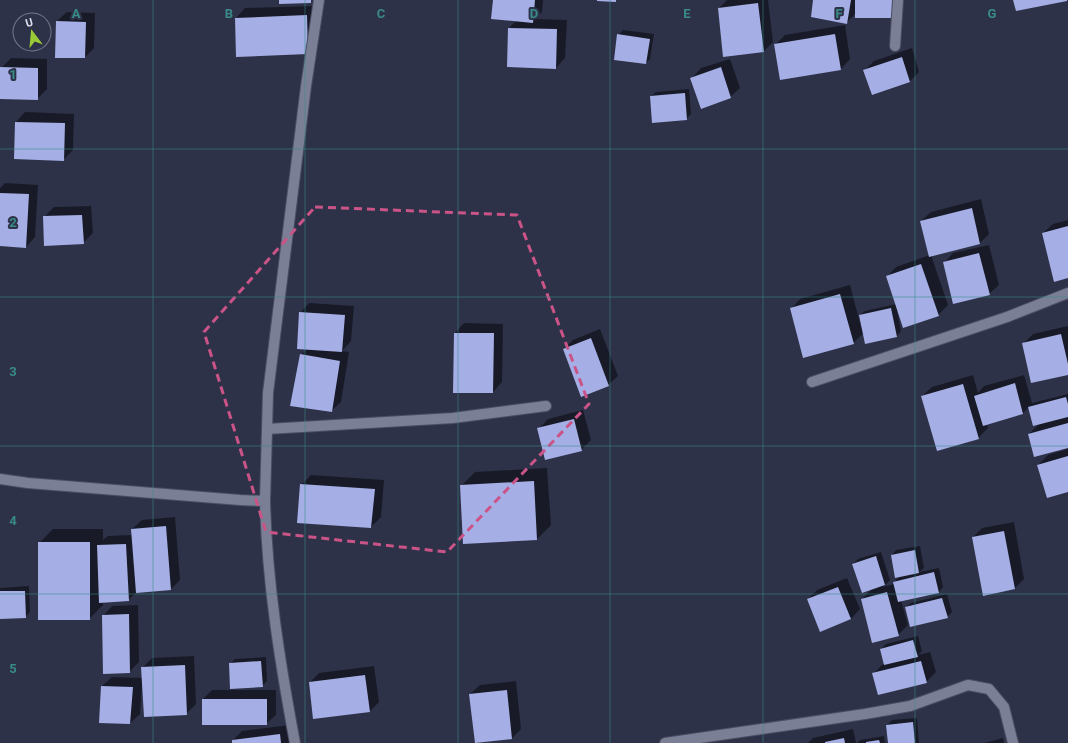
<svg xmlns="http://www.w3.org/2000/svg" width="1068" height="743" font-family="Roboto,sans-serif">
<style>
.shadow{fill:#0007}
.building{fill:#a5afe5}
.lines{fill:none;stroke-linecap:round;stroke-linejoin:round}
.minor-casing{stroke:#4a4e63;stroke-width:12}
.minor{stroke:#7b7f96;stroke-width:10}
.marked{fill:none;stroke:#ca5487;stroke-width:3;stroke-dasharray:8 5;stroke-linejoin:round}
.grid{fill:none;stroke:#388b88;stroke-width:1;stroke-opacity:0.55}
.grid-label{font-size:13px;text-anchor:middle;font-weight:bold;fill:#388b88;stroke:#2e3249;stroke-width:4;stroke-linejoin:round;paint-order:stroke}
</style>
<rect width="100%" height="100%" fill="#2e3249"/>
<!-- shadow -->
<path class="shadow" d="M 494,0 L 543,0 L 542,12 L 535,19 L 567,20 L 565,58 L 556,68 L 508,66 L 509,28 L 517,20 Z
M 727,0 L 768,0 L 773,42 L 763,52 L 719,8 Z
M 814,0 L 898,0 L 856,13 L 846,23 Z
M 316,6 L 308,53 L 236,18 L 245,8 Z
M 67,12 L 95,13 L 94,48 L 85,57 L 57,21 Z
M 845,25 L 850,59 L 841,69 L 781,79 L 775,45 L 785,35 Z
M 623,30 L 654,34 L 650,59 L 646,63 L 618,35 Z
M 912,48 L 919,72 L 910,81 L 872,94 L 865,70 L 874,61 Z
M 11,58 L 47,59 L 47,89 L 37,99 L 1,68 Z
M 730,59 L 740,88 L 730,97 L 692,78 L 701,68 Z
M 689,89 L 691,114 L 686,119 L 651,96 L 656,92 Z
M 25,112 L 74,114 L 73,150 L 63,160 L 15,158 L 16,122 Z
M 5,183 L 38,185 L 35,237 L 26,247 L 0,245 L 0,188 Z
M 981,199 L 989,234 L 980,243 L 931,255 L 948,305 L 938,315 L 897,310 L 901,331 L 897,336 L 864,333 L 853,343 L 791,309 L 800,299 L 850,285 L 861,327 L 863,327 L 860,315 L 865,311 L 896,304 L 887,277 L 896,267 L 930,255 L 921,221 L 931,212 Z
M 91,206 L 93,233 L 83,243 L 44,217 L 54,207 Z
M 1068,220 L 1068,277 L 1043,233 L 1053,224 Z
M 989,245 L 999,285 L 989,294 L 944,263 L 953,253 Z
M 309,303 L 354,306 L 351,341 L 342,351 L 349,352 L 341,402 L 331,411 L 301,355 L 307,349 L 300,313 Z
M 464,323 L 503,324 L 502,382 L 493,392 L 455,333 Z
M 1068,326 L 1068,374 L 1024,343 L 1033,334 Z
M 600,329 L 618,376 L 608,385 L 564,349 L 573,340 Z
M 973,375 L 978,393 L 984,386 L 1024,375 L 1032,403 L 1068,394 L 1068,447 L 1029,434 L 1040,423 L 1029,407 L 1023,413 L 987,424 L 988,428 L 978,438 L 922,396 L 932,387 Z
M 583,410 L 591,440 L 581,450 L 539,429 L 548,419 Z
M 1068,449 L 1068,491 L 1038,465 L 1048,455 Z
M 547,468 L 551,525 L 537,539 L 461,486 L 475,472 Z
M 311,475 L 384,480 L 381,517 L 371,527 L 301,485 Z
M 175,517 L 180,580 L 171,589 L 137,592 L 128,600 L 103,601 L 103,605 L 89,619 L 39,543 L 53,529 L 103,529 L 103,540 L 108,536 L 132,535 L 132,529 L 142,520 Z
M 1014,522 L 1024,579 L 1015,588 L 984,594 L 973,537 L 982,528 Z
M 920,546 L 924,568 L 919,572 L 939,568 L 943,587 L 939,592 L 901,600 L 908,625 L 898,635 L 862,599 L 873,588 L 853,564 L 858,559 L 881,552 L 890,580 L 883,587 L 894,584 L 894,582 L 900,576 L 892,555 L 896,550 Z
M 847,578 L 860,609 L 851,619 L 808,599 L 817,590 Z
M 29,586 L 30,612 L 25,617 L 0,618 L 0,588 Z
M 947,594 L 952,612 L 947,617 L 906,607 L 911,603 Z
M 138,605 L 139,662 L 129,672 L 103,616 L 112,606 Z
M 918,636 L 922,651 L 918,655 L 930,652 L 936,672 L 926,682 L 873,674 L 883,664 L 885,664 L 881,649 L 886,644 Z
M 194,656 L 196,704 L 186,714 L 142,685 L 140,714 L 130,723 L 102,686 L 112,677 L 143,678 L 142,668 L 152,658 Z
M 266,657 L 267,681 L 262,686 L 230,664 L 235,659 Z
M 374,666 L 379,702 L 370,711 L 310,682 L 319,673 Z
M 516,681 L 521,729 L 512,738 L 470,694 L 480,685 Z
M 212,690 L 276,690 L 276,715 L 266,724 L 203,699 Z
M 917,718 L 919,743 L 889,743 L 887,725 L 892,720 Z
M 289,725 L 292,743 L 233,743 L 233,740 L 242,731 Z
M 853,729 L 856,743 L 808,743 L 813,738 Z
M 884,736 L 885,743 L 857,743 L 860,740 Z
M 1003,738 L 1004,743 L 984,743 Z"/>
<!-- building -->
<path class="building" d="M 279,0 L 311,0 L 311,3 L 279,4 Z
M 493,0 L 535,0 L 533,23 L 491,19 Z
M 597,0 L 616,0 L 616,2 L 597,1 Z
M 813,0 L 851,0 L 847,24 L 811,17 Z
M 855,0 L 894,0 L 894,18 L 855,18 Z
M 1013,0 L 1067,0 L 1067,1 L 1016,11 Z
M 758,3 L 764,52 L 723,57 L 718,8 Z
M 307,15 L 308,54 L 236,57 L 235,18 Z
M 56,21 L 86,22 L 85,58 L 55,58 Z
M 508,28 L 557,29 L 556,69 L 507,67 Z
M 617,34 L 650,39 L 646,64 L 614,60 Z
M 835,34 L 841,70 L 780,80 L 774,44 Z
M 902,57 L 910,82 L 872,95 L 863,70 Z
M 0,67 L 38,68 L 38,100 L 0,99 Z
M 721,67 L 731,98 L 701,109 L 690,78 Z
M 685,93 L 687,120 L 652,123 L 650,96 Z
M 15,122 L 65,123 L 64,161 L 14,159 Z
M 0,193 L 29,194 L 26,248 L 0,246 Z
M 972,208 L 980,244 L 929,257 L 920,221 Z
M 82,215 L 84,244 L 44,246 L 43,216 Z
M 1068,226 L 1068,278 L 1054,282 L 1042,233 Z
M 979,253 L 990,295 L 953,304 L 943,262 Z
M 921,264 L 939,316 L 903,328 L 886,276 Z
M 840,294 L 854,344 L 803,358 L 790,308 Z
M 891,308 L 897,337 L 865,344 L 859,315 Z
M 299,312 L 345,315 L 342,352 L 297,349 Z
M 454,333 L 494,333 L 493,393 L 453,393 Z
M 1061,334 L 1068,364 L 1068,375 L 1031,383 L 1022,343 Z
M 591,338 L 609,386 L 581,397 L 563,349 Z
M 300,354 L 340,361 L 332,412 L 290,406 Z
M 1015,383 L 1023,414 L 983,426 L 974,396 Z
M 963,384 L 979,439 L 937,451 L 921,396 Z
M 1066,397 L 1068,404 L 1068,417 L 1033,426 L 1028,407 Z
M 574,419 L 582,451 L 545,460 L 537,428 Z
M 1068,423 L 1068,448 L 1034,457 L 1028,434 Z
M 1068,456 L 1068,492 L 1047,498 L 1037,465 Z
M 534,481 L 537,540 L 463,544 L 460,485 Z
M 300,484 L 375,489 L 371,528 L 297,523 Z
M 166,526 L 171,590 L 136,593 L 131,529 Z
M 1004,531 L 1015,589 L 983,596 L 972,537 Z
M 38,542 L 90,542 L 90,620 L 38,620 Z
M 126,544 L 129,601 L 99,603 L 97,545 Z
M 915,550 L 919,573 L 895,578 L 891,555 Z
M 876,556 L 885,585 L 862,593 L 852,564 Z
M 934,572 L 939,593 L 898,602 L 893,582 Z
M 838,587 L 851,619 L 820,632 L 807,599 Z
M 0,591 L 25,591 L 26,618 L 0,619 Z
M 887,592 L 899,636 L 872,643 L 861,599 Z
M 942,598 L 948,618 L 910,627 L 905,607 Z
M 129,614 L 130,673 L 103,674 L 102,615 Z
M 913,640 L 918,657 L 884,665 L 880,649 Z
M 261,661 L 263,687 L 230,689 L 229,663 Z
M 921,661 L 927,683 L 878,695 L 872,673 Z
M 185,665 L 187,715 L 144,717 L 141,667 Z
M 365,675 L 370,712 L 313,719 L 309,682 Z
M 101,686 L 133,687 L 130,724 L 99,723 Z
M 507,690 L 512,739 L 475,743 L 469,694 Z
M 202,699 L 267,699 L 267,725 L 202,725 Z
M 913,722 L 915,743 L 888,743 L 886,725 Z
M 280,734 L 281,743 L 232,743 L 232,740 Z
M 844,738 L 845,743 L 825,743 L 825,742 Z
M 879,740 L 880,743 L 866,743 L 866,742 Z"/>
<g class="lines">
<!-- minor casing -->
<g class="minor-casing">
<path id="minor" d="M 895,46 L 898,0
M 812,382 L 1007,317 L 1068,293
M 267,429 L 453,418 L 546,406
M 0,479 L 28,483 L 240,500 L 265,501 C 267,582 280,663 295,743
M 265,501 L 268,393 L 306,86 L 319,0
M 665,743 L 865,714 L 910,706 L 968,685 L 989,689 L 1004,707 L 1013,743"/>
</g>
<!-- minor -->
<use href="#minor" class="minor"/>
</g>
<!-- marked area -->
<path class="marked" d="M 315,207 L 517,215 L 589,404 L 447,552 L 266,532 L 204,332 Z"/>
<!-- grid -->
<path class="grid" d="M 153,0 L 153,743M 305,0 L 305,743M 458,0 L 458,743M 610,0 L 610,743M 763,0 L 763,743M 915,0 L 915,743M 0,149 L 1068,149M 0,297 L 1068,297M 0,446 L 1068,446M 0,594 L 1068,594"/>
<g class="grid-label">
<text x="76" y="18">A</text>
<text x="229" y="18">B</text>
<text x="381" y="18">C</text>
<text x="534" y="18">D</text>
<text x="687" y="18">E</text>
<text x="839" y="18">F</text>
<text x="992" y="18">G</text>
<text x="13" y="79">1</text>
<text x="13" y="227">2</text>
<text x="13" y="376">3</text>
<text x="13" y="525">4</text>
<text x="13" y="673">5</text>
</g>
<!-- north arrow -->
<g transform="translate(32 32) rotate(344)"><circle r="19" fill="#2e3249" stroke="#74788b"/>
<path d="M0-3L7 15L0 10L-7 15Z" fill="#99cb36"/>
<text y="-6" font-size="11" font-weight="bold" text-anchor="middle" fill="#dde0ee">U</text>
</g>
</svg>
